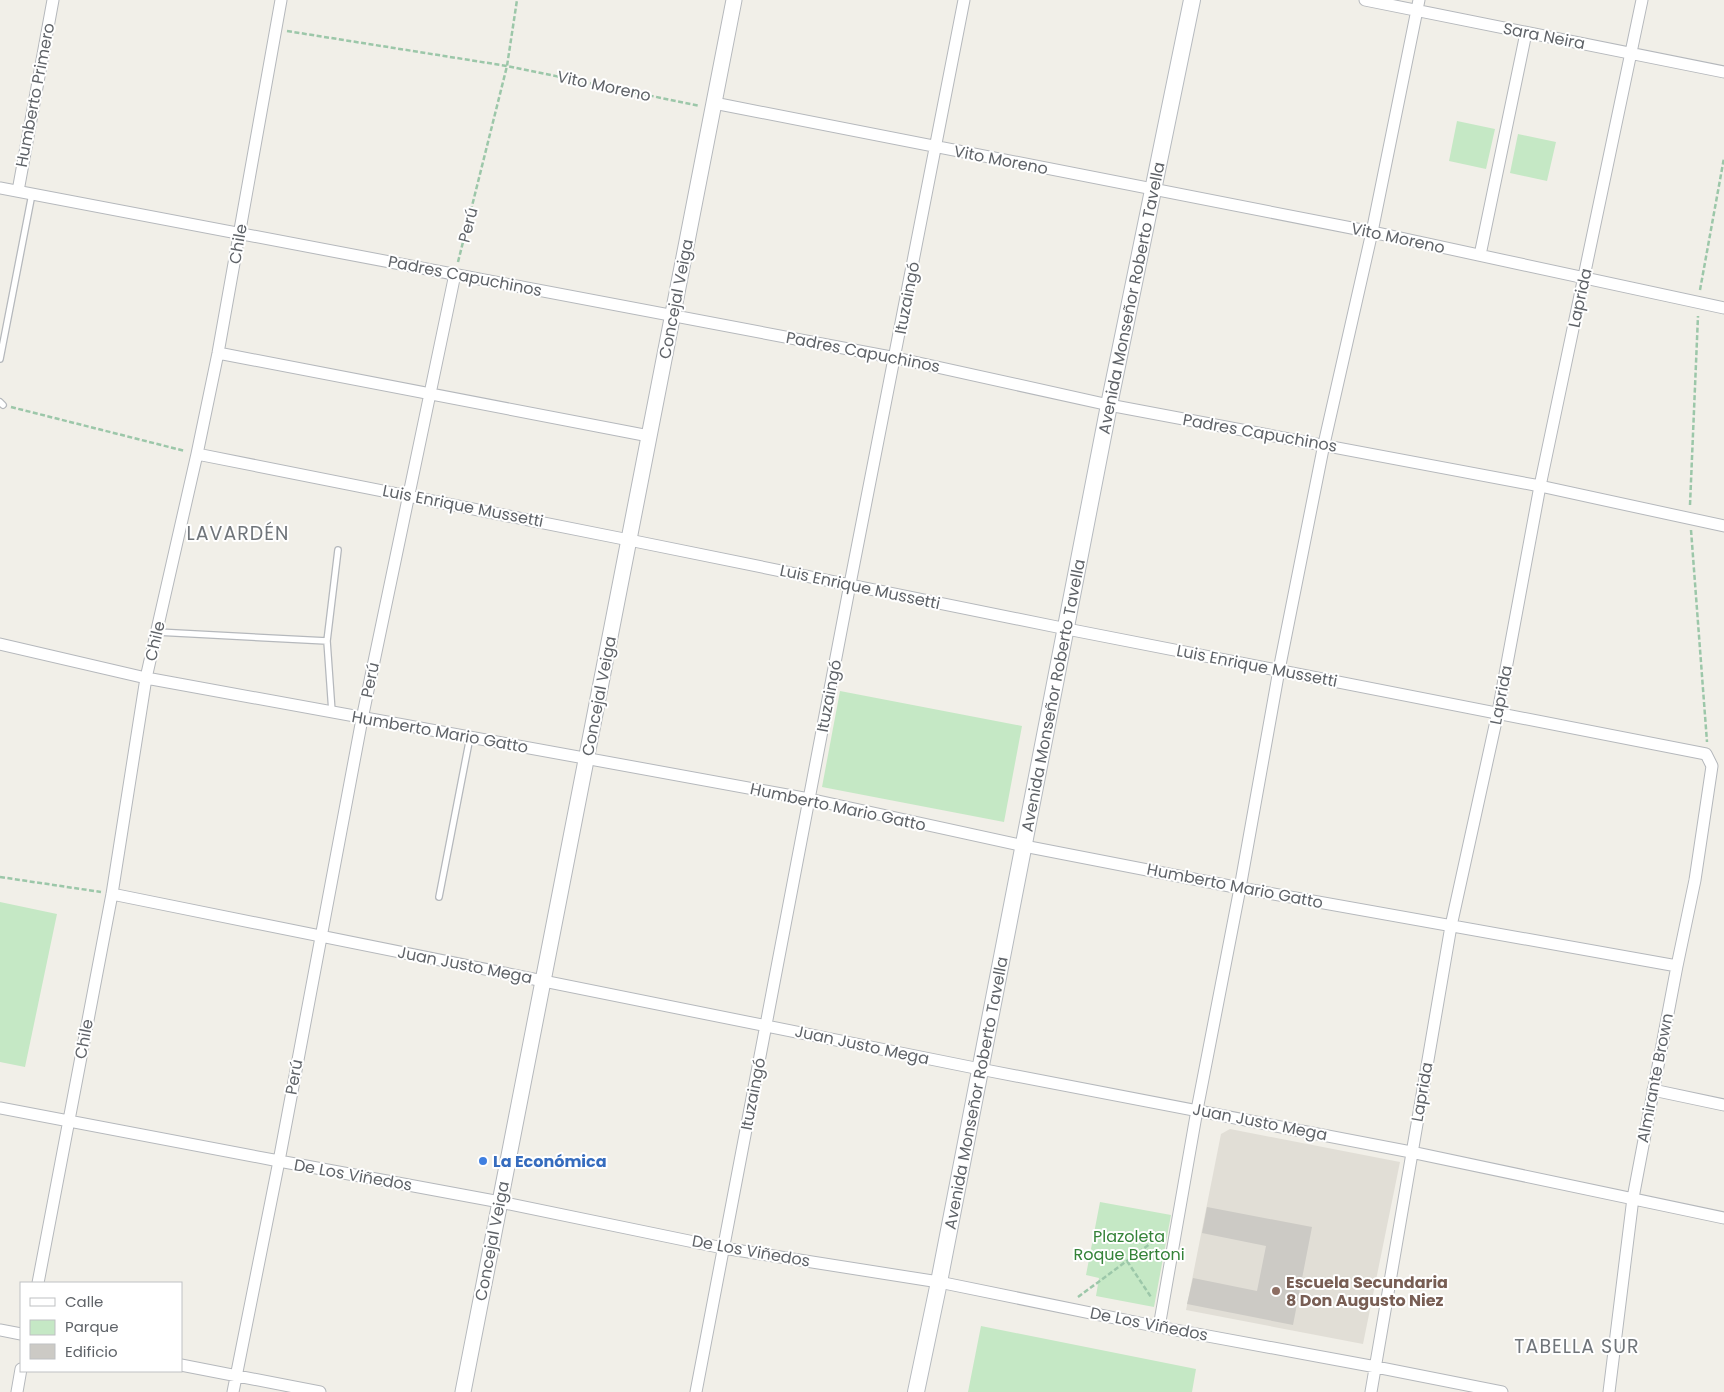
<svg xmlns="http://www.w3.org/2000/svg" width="1724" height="1392" font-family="Poppins,sans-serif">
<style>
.education{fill:#e1ded6}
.green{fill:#c5e8c5}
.building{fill:#cccac5}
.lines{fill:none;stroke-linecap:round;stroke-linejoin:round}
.service-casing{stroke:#b5b8bc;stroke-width:8}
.minor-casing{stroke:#b5b8bc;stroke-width:13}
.tertiary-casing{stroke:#b5b8bc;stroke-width:17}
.secondary-casing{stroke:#b6babf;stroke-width:18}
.path{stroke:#9cc7a9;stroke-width:2.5;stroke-dasharray:5 2.5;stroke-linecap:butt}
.service{stroke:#fff;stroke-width:5.5}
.minor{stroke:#fff;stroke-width:11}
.tertiary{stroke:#fff;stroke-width:15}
.secondary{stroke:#fff;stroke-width:16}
.shop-dot{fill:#3f7fe0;stroke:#fff;stroke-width:2}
.education-dot{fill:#8d6e63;stroke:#fff;stroke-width:2}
.labels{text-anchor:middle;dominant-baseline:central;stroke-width:4;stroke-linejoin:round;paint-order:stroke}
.street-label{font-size:16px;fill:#5f6368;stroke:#fff}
.shop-label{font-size:16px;font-weight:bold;fill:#366cbe;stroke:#fff;text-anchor:start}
.park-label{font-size:16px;fill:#348238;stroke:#fff}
.education-label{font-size:16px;font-weight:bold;fill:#785e54;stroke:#fff;text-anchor:start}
.quarter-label{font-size:19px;letter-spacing:1px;fill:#70757a;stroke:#fff}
</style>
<rect width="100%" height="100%" fill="#f1efe8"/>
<!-- education -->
<path class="education" d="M 1230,1129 L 1400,1162 L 1363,1344 L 1186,1310 L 1221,1134 Z"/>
<!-- green -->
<path class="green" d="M 1457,121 L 1495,129 L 1486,169 L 1449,161 Z
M 1518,134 L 1556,142 L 1547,181 L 1510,173 Z
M 840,691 L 1022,726 L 1004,822 L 822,787 Z
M 0,902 L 57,914 L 25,1067 L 0,1062 Z
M 1100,1202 L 1171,1215 L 1154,1307 L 1096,1296 L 1099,1278 L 1086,1275 Z
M 981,1326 L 1196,1369 L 1192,1392 L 968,1392 Z"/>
<!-- building -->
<path class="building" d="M 1207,1207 L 1312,1227 L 1293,1325 L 1187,1304 L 1193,1278 L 1257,1291 L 1266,1246 L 1202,1233 Z"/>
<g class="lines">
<!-- service casing -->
<g class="service-casing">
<path id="service" d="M 0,359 L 32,194
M 0,402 L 3,405
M 157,632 L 327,641
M 332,712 L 327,641 L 338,550
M 439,897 L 470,737"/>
</g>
<!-- minor casing -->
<g class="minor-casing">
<path id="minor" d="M 1365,0 L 1724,72
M 714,103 L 1372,232 L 1724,308
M 0,188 L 896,358 L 1109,405 L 1540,486 L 1724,526
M 18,191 L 53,0
M 1480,255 L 1526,33
M 218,353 L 649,436
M 197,454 L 629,540 L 1067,629 L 1706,754 L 1712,766 L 1695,880 L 1677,966 L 1633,1198 L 1609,1392
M 0,644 L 146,678 L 809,799 L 1024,846 L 1240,888 L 1677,966
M 112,894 L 980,1069 L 1411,1152 L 1724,1218
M 1653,1090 L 1724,1105
M 0,1108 L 279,1161 L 500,1202 L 723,1248 L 939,1282 L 1159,1327 L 1376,1367 L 1502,1392
M 38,1283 L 112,894 L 146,678 L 197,454 L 218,353 L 281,0
M 1159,1327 L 1197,1110 L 1240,888 L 1279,670 L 1324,444 L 1372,232 L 1419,0
M 0,1330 L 21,1334
M 181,1365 L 320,1392
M 17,1392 L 21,1369
M 233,1392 L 279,1161 L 362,719 L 455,274
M 696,1392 L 850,584 L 964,0
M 1371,1392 L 1451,926 L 1498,712 L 1540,486 L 1642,0"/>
</g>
<!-- tertiary casing -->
<g class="tertiary-casing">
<path id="tertiary" d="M 463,1392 L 734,0"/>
</g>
<!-- secondary casing -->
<g class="secondary-casing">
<g id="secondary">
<path id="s1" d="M 916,1392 L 939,1282 L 1109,405 L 1192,0"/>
</g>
</g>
<!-- path -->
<path class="path" d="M 287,31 L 507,66 L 700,106
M 458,262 L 507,66 L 517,0
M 1700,290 L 1724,158
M 11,407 L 185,451
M 1690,505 L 1698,316
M 1691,530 L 1707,742
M 0,877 L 101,892
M 1127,1261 L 1151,1297
M 1078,1297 L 1162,1235"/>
<!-- service -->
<use href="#service" class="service"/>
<!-- minor -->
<use href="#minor" class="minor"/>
<!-- tertiary -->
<use href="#tertiary" class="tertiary"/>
<!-- secondary -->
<use href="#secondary" class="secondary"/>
</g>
<!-- markers -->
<circle class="shop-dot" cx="483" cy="1161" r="5"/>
<circle class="education-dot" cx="1276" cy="1291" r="5"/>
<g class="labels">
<!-- street labels -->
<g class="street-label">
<text transform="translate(1544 36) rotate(11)">Sara Neira</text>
<text transform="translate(604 86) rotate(12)">Vito Moreno</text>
<text transform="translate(35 95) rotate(-79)">Humberto Primero</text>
<text transform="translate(1001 160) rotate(11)">Vito Moreno</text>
<text transform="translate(468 225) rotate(-76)">Perú</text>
<text transform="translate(1398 238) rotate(12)">Vito Moreno</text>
<text transform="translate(238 244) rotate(-80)">Chile</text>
<text transform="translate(465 276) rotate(11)">Padres Capuchinos</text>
<text transform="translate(907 298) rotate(-79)">Ituzaingó</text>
<text stroke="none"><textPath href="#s1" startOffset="1115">Avenida Monseñor Roberto Tavella</textPath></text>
<text transform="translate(1580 298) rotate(-78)">Laprida</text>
<text transform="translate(676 299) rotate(-79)">Concejal Veiga</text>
<text transform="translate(863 352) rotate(11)">Padres Capuchinos</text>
<text transform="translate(1260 433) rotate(10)">Padres Capuchinos</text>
<text transform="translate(463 506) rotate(11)">Luis Enrique Mussetti</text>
<text transform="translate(860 587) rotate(12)">Luis Enrique Mussetti</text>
<text transform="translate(155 641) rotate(-77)">Chile</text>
<text transform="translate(1257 666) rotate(11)">Luis Enrique Mussetti</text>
<text transform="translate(370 680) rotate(-78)">Perú</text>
<text transform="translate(1501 695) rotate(-79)">Laprida</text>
<text transform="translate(599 696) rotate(-79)">Concejal Veiga</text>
<text transform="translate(829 696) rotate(-79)">Ituzaingó</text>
<text stroke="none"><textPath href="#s1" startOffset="710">Avenida Monseñor Roberto Tavella</textPath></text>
<text transform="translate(440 732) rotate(10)">Humberto Mario Gatto</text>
<text transform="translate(838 807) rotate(12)">Humberto Mario Gatto</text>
<text transform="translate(1235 886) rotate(11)">Humberto Mario Gatto</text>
<text transform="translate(465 965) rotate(11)">Juan Justo Mega</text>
<text transform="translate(84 1039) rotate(-79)">Chile</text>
<text transform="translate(862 1045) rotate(12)">Juan Justo Mega</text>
<text transform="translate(294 1077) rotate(-80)">Perú</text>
<text transform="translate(1655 1078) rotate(-79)">Almirante Brown</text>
<text transform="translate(1422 1092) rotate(-80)">Laprida</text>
<text stroke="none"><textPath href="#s1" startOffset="305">Avenida Monseñor Roberto Tavella</textPath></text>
<text transform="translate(753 1094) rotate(-79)">Ituzaingó</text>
<text transform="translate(1260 1122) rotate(11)">Juan Justo Mega</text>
<text transform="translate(353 1175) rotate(10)">De Los Viñedos</text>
<text transform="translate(492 1241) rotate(-79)">Concejal Veiga</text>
<text transform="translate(751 1251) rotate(10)">De Los Viñedos</text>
<text transform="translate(1149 1324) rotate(11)">De Los Viñedos</text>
</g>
<!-- shop labels -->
<g class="shop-label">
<text x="493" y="1161">La Económica</text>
</g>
<!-- park labels -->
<g class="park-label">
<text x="1129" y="1236">Plazoleta<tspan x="1129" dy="18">Roque Bertoni</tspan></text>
</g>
<!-- education labels -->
<g class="education-label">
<text x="1286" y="1282">Escuela Secundaria<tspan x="1286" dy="18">8 Don Augusto Niez</tspan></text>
</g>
<!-- quarter labels -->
<g class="quarter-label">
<text x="238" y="533">LAVARDÉN</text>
<text x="1577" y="1346">TABELLA SUR</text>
</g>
</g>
<!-- legend -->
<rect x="20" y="1282" width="162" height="90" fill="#ffffff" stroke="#bfc1c3"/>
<rect x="30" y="1298" width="25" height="8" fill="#ffffff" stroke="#bfc1c3"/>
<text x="65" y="1307" font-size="15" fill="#5f6368">Calle</text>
<rect x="30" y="1320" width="25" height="15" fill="#c5e8c5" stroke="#bfc1c3"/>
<text x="65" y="1332" font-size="15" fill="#5f6368">Parque</text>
<rect x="30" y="1344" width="25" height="15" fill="#cccac5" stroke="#bfc1c3"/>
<text x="65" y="1357" font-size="15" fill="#5f6368">Edificio</text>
</svg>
